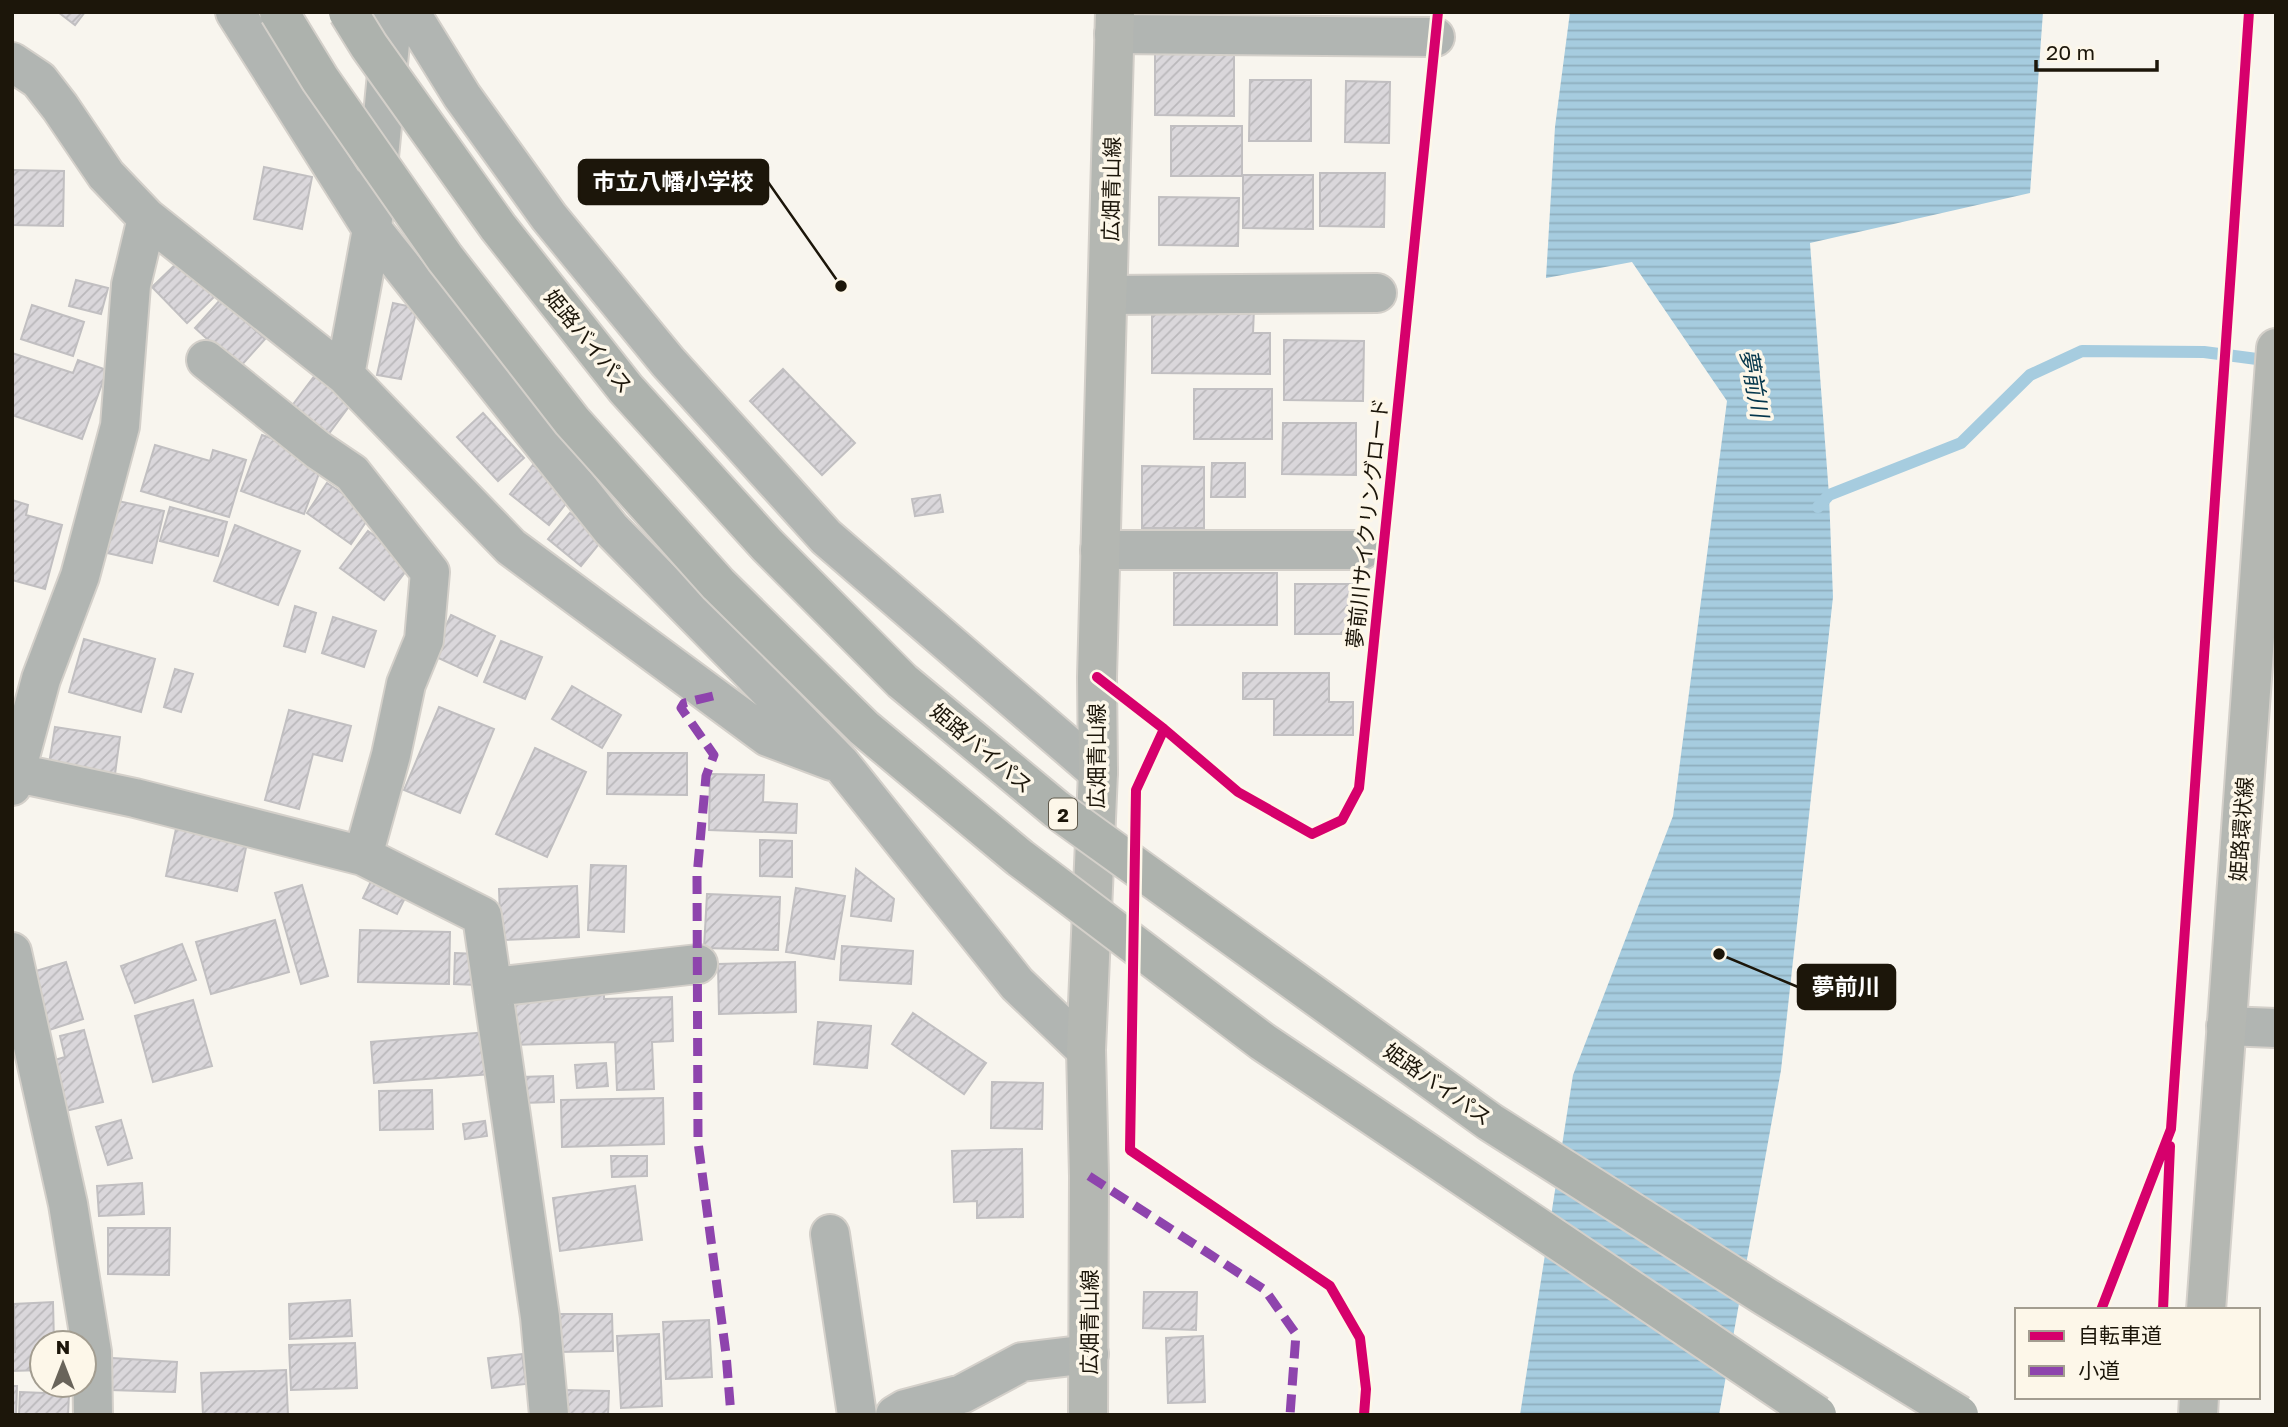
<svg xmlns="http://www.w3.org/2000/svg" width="2288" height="1427" font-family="'Golos Text','Noto Sans JP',sans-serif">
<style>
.water{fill:url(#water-rules)}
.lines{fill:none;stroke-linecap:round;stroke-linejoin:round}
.stream{stroke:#a6ccdf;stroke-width:12}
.building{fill:url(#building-hatch);stroke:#c1bfc1;stroke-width:2}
.minor-casing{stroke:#d4d0ca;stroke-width:42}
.major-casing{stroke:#d4d0ca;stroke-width:42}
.minor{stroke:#b1b5b2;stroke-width:38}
.major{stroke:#b4b7b2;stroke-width:38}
.highway-bridge-casing{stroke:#d4d0ca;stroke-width:42;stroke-linecap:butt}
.highway-bridge{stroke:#adb2ad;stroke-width:38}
.quiet{stroke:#8e44ad;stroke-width:9;stroke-dasharray:18 9;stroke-linecap:butt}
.cycleway-casing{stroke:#fdf7e9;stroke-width:15}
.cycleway{stroke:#d6006c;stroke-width:10}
.labels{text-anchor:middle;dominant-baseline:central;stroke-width:7;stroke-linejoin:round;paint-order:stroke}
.shield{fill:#fdf7e9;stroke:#605a4d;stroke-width:2}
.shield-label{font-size:19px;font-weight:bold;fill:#1c160a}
.street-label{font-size:21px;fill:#1c160a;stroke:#fdf7e9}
.water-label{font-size:23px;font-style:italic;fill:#05374c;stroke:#fdf7e9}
.leader{fill:none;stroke:#1c160a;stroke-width:2.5}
.callout-dot{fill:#1c160a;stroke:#fdf7e9;stroke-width:2.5}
.callout{fill:#1c160a;stroke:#1c160a;stroke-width:2.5}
.callout-label{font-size:23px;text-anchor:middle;font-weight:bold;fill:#fff}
</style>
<defs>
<pattern id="water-rules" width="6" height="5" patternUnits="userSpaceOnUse" patternTransform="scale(1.75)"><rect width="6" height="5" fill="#a6ccdf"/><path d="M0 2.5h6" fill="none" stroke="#8eaebe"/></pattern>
<pattern id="building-hatch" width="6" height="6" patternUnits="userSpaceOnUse" patternTransform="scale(1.75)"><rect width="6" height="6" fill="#dad7db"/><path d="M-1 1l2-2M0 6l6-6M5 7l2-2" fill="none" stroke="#bab8bb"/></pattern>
</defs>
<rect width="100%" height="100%" fill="#f8f5ee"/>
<!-- water -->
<path class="water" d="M 1570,12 L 2043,12 L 2030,193 L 1810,243 L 1829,495 L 1833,597 L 1781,1070 L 1719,1415 L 1520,1415 L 1573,1075 L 1673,816 L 1727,401 L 1632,262 L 1546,278 L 1555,127 Z"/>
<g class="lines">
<!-- stream -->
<path class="stream" d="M 1818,507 L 1829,495 L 1961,443 L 2030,375 L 2082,351 L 2204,352 L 2272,361"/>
</g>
<!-- building -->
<path class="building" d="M 58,12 L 85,12 L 75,25 Z
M 1155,52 L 1234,52 L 1234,116 L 1155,115 Z
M 1250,80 L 1311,80 L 1311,141 L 1249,141 Z
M 1346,81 L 1390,82 L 1389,143 L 1345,142 Z
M 1171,126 L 1242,126 L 1242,176 L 1171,176 Z
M 264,167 L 312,177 L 302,229 L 254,219 Z
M 12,170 L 64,171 L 63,226 L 12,225 Z
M 1320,173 L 1385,173 L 1384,227 L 1320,226 Z
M 1243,175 L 1313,175 L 1313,229 L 1243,228 Z
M 1159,197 L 1239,198 L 1238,246 L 1159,245 Z
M 179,261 L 214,297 L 187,323 L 152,287 Z
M 76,280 L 108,288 L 101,314 L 69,306 Z
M 221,299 L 265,339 L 239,368 L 195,328 Z
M 393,303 L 417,308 L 401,379 L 377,375 Z
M 32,305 L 84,322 L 73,356 L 21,339 Z
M 1152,307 L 1254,308 L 1253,333 L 1270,333 L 1270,374 L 1152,373 Z
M 1284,340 L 1364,341 L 1363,401 L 1284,400 Z
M 12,353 L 73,373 L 78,360 L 107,370 L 82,439 L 12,415 Z
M 783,369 L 855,443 L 822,475 L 750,401 Z
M 316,374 L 353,401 L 322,443 L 285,415 Z
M 1194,389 L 1272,389 L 1272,439 L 1194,439 Z
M 483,413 L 524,458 L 498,481 L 457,437 Z
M 1283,423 L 1356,423 L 1356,475 L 1282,474 Z
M 262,435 L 325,457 L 304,514 L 241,491 Z
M 155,445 L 210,461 L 213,450 L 246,460 L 229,517 L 141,491 Z
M 1212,463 L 1245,463 L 1245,497 L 1211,497 Z
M 533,465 L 572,496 L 549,525 L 510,494 Z
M 1142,466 L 1204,467 L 1204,528 L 1142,528 Z
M 327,483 L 372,513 L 351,544 L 307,513 Z
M 940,495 L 943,512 L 915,516 L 912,499 Z
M 12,500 L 28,505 L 26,515 L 62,525 L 45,589 L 12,580 Z
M 118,501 L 164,511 L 152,563 L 107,553 Z
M 170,507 L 227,522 L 218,556 L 160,541 Z
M 570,513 L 603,539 L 581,566 L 548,539 Z
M 235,525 L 300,551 L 278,605 L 214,581 Z
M 368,531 L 412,563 L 384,600 L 340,568 Z
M 1174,573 L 1277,573 L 1277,625 L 1174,625 Z
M 1295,584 L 1352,584 L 1352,634 L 1295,634 Z
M 295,606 L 316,613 L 305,652 L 284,646 Z
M 451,615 L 495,636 L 477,676 L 432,655 Z
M 333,617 L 376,631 L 364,667 L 322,653 Z
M 84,639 L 155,659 L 141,712 L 69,692 Z
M 501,641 L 542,657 L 525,699 L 484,682 Z
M 175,669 L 193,674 L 181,712 L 164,707 Z
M 1243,673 L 1329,673 L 1329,702 L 1353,702 L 1353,735 L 1274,735 L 1274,699 L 1243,699 Z
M 572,686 L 621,715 L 602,748 L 552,719 Z
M 439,707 L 494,729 L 460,813 L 404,790 Z
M 289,710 L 351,726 L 342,761 L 313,754 L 299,809 L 265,800 Z
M 55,727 L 120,737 L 115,774 L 49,764 Z
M 535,748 L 586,772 L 547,857 L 496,834 Z
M 608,753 L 687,753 L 687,795 L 607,794 Z
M 710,774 L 764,775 L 763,802 L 797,804 L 796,833 L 709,830 Z
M 177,824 L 248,838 L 237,891 L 166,876 Z
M 760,840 L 792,841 L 792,877 L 760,876 Z
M 591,865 L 626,866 L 624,932 L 588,930 Z
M 856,869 L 894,899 L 891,921 L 851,916 Z
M 376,871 L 410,888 L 397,914 L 363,898 Z
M 302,885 L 328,976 L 301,984 L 275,893 Z
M 577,886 L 579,937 L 501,940 L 499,889 Z
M 796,888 L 845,896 L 834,959 L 786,952 Z
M 707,894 L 780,897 L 778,950 L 704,948 Z
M 275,920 L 289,972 L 211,994 L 196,942 Z
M 360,930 L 450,932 L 449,984 L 358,982 Z
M 182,944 L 196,980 L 135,1003 L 121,966 Z
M 842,946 L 913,951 L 911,984 L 840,980 Z
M 455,953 L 477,954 L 476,985 L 454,984 Z
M 66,962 L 83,1019 L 43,1032 L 26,974 Z
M 795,962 L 796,1012 L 719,1014 L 718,964 Z
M 604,988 L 604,999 L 672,997 L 673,1041 L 652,1042 L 654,1089 L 617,1090 L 615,1042 L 511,1045 L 509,990 Z
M 193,1000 L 212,1066 L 153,1082 L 135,1016 Z
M 913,1013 L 986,1063 L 964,1094 L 892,1044 Z
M 818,1022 L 871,1026 L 867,1068 L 814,1064 Z
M 84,1030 L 103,1102 L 61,1112 L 48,1062 L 65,1057 L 60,1036 Z
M 487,1032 L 491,1074 L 374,1083 L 371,1042 Z
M 606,1063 L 608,1086 L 577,1088 L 575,1065 Z
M 553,1076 L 554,1102 L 521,1103 L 520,1077 Z
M 992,1082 L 1043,1083 L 1042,1129 L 991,1128 Z
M 432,1090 L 433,1129 L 380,1130 L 379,1091 Z
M 663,1098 L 664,1144 L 562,1147 L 561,1100 Z
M 121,1120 L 132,1158 L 108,1165 L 96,1127 Z
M 485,1121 L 487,1136 L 465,1139 L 463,1124 Z
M 1022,1149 L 1023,1217 L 977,1218 L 977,1201 L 954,1202 L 952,1151 Z
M 611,1156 L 647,1156 L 647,1176 L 612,1177 Z
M 142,1183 L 144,1214 L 99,1216 L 97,1186 Z
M 635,1186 L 642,1240 L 560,1251 L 553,1198 Z
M 108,1228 L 170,1228 L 169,1275 L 108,1274 Z
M 1144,1292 L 1197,1292 L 1196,1330 L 1143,1328 Z
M 350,1300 L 352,1336 L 290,1339 L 289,1304 Z
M 53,1302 L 54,1343 L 42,1343 L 42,1370 L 12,1371 L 12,1353 L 15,1352 L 14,1304 Z
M 556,1314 L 612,1314 L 613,1351 L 557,1352 Z
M 709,1320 L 712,1377 L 666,1379 L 663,1322 Z
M 659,1334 L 662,1406 L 621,1408 L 617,1336 Z
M 1203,1336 L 1205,1402 L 1168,1403 L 1166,1338 Z
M 355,1343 L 357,1388 L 291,1390 L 289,1345 Z
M 522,1354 L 526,1384 L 492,1388 L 488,1358 Z
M 112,1358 L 177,1362 L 175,1392 L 110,1390 Z
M 286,1370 L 288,1415 L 203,1415 L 201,1373 Z
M 12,1386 L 17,1386 L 16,1415 L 12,1415 Z
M 563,1390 L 609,1391 L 608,1415 L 563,1415 Z
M 20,1392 L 69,1394 L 68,1415 L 19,1415 Z"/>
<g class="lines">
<!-- minor casing -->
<g class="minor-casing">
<path id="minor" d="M 235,12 L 372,229 L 611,529 L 841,764 L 1017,984 L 1086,1050
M 410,12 L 462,96 L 549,217 L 668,362 L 826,537 L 1098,772
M 1114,34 L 1435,37
M 12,62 L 39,80 L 60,107 L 106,175 L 147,218 L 345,375 L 511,547 L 768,737 L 832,761
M 1108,295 L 1377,293
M 206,360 L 318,450 L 352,473 L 430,572 L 424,640 L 406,684 L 391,755 L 363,856
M 345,375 L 372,229 L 393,12
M 1100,550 L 1362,550
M 17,773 L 135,798 L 363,856 L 482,916 L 540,1317 L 549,1415
M 12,786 L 41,679 L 80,576 L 120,426 L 131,285 L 147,218
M 12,952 L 68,1204 L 92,1352 L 93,1415
M 493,987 L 698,964
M 2226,1026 L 2276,1028
M 830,1234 L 857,1415
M 895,1415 L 905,1409 L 962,1394 L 1022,1362 L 1089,1354"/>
</g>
<!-- major casing -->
<g class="major-casing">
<path id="major" d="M 2206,1310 L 2276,348
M 1088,1415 L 1089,1176 L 1086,1050 L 1098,772 L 1097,677 L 1115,12
M 2198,1415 L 2199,1397"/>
</g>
<!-- minor -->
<use href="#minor" class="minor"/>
<!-- major -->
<use href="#major" class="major"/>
<!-- highway-bridge casing -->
<g class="highway-bridge-casing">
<path id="highway-bridge" d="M 279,12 L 320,79 L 445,258 L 572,421 L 718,584 L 864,728 L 1020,858 L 1263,1042 L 1817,1415
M 348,12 L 369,46 L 498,227 L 626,389 L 767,545 L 902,681 L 1056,809 L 1490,1122 L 1766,1297 L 1959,1415"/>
</g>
<!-- highway-bridge -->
<use href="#highway-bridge" class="highway-bridge"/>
<!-- quiet -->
<path class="quiet" d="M 713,696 L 684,703 L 681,708 L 714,755 L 706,776 L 697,876 L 698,1142 L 726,1354 L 731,1415
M 1089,1176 L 1265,1290 L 1296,1334 L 1290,1415"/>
<!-- cycleway casing -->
<g class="cycleway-casing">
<path id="cycleway" d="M 1097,677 L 1164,729 L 1238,792 L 1312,834 L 1342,820 L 1359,788 L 1438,12
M 1164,729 L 1136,790 L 1130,1150 L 1330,1286 L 1360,1338 L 1366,1389 L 1364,1415
M 2101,1310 L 2171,1129 L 2249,12
M 2163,1310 L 2170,1146"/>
</g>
<!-- cycleway -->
<use href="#cycleway" class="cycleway"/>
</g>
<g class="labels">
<!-- shield labels -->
<rect class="shield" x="1049" y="798.5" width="28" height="31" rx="5"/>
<g class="shield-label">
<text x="1063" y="814">2</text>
</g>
<!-- street labels -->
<g class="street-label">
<text transform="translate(1111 189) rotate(-89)">広畑青山線</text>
<text transform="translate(589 341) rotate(51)">姫路バイパス</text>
<text transform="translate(1367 523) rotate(-84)">夢前川サイクリングロード</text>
<text transform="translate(982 748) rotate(40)">姫路バイパス</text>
<text transform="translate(1096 756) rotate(-90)">広畑青山線</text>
<text transform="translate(2241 829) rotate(-86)">姫路環状線</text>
<text transform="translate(1438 1084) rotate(35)">姫路バイパス</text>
<text transform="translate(1089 1322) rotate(-90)">広畑青山線</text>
</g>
<!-- water labels -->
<g class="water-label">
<text transform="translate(1755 383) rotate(80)">夢前川</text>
</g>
</g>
<!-- callouts -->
<path class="leader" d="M841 286L768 182M1719 954L1798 987"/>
<g class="callout-dot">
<circle cx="841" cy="286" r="7"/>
<circle cx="1719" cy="954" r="7"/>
</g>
<g class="callout">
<rect x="579" y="160" width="189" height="44" rx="7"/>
<rect x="1798" y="965" width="97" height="44" rx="7"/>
</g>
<g class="callout-label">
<text x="673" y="190">市立八幡小学校</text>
<text x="1846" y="995">夢前川</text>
</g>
<!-- border -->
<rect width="2288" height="1427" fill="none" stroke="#1c160a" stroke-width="28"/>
<!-- legend -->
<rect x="2015" y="1308" width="245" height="91" fill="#fdf7e9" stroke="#a39d90" stroke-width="2"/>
<rect x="2029" y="1331" width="35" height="10" fill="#d6006c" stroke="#a39d90" stroke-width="2"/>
<text x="2078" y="1343" font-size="21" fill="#1c160a">自転車道</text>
<rect x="2029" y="1366" width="35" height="10" fill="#8e44ad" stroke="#a39d90" stroke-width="2"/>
<text x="2078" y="1378" font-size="21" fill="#1c160a">小道</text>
<!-- north arrow -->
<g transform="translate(63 1364)"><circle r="33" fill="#fdf7e9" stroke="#a39d90" stroke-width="2"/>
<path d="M0-5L12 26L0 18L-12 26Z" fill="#69645a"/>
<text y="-10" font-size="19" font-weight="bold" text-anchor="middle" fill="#1c160a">N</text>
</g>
<!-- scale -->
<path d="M2036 60v10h121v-10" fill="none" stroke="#1c160a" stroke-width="3.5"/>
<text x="2046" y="60" font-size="21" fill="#1c160a" stroke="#fdf7e9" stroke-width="5" paint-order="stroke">20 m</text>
</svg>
